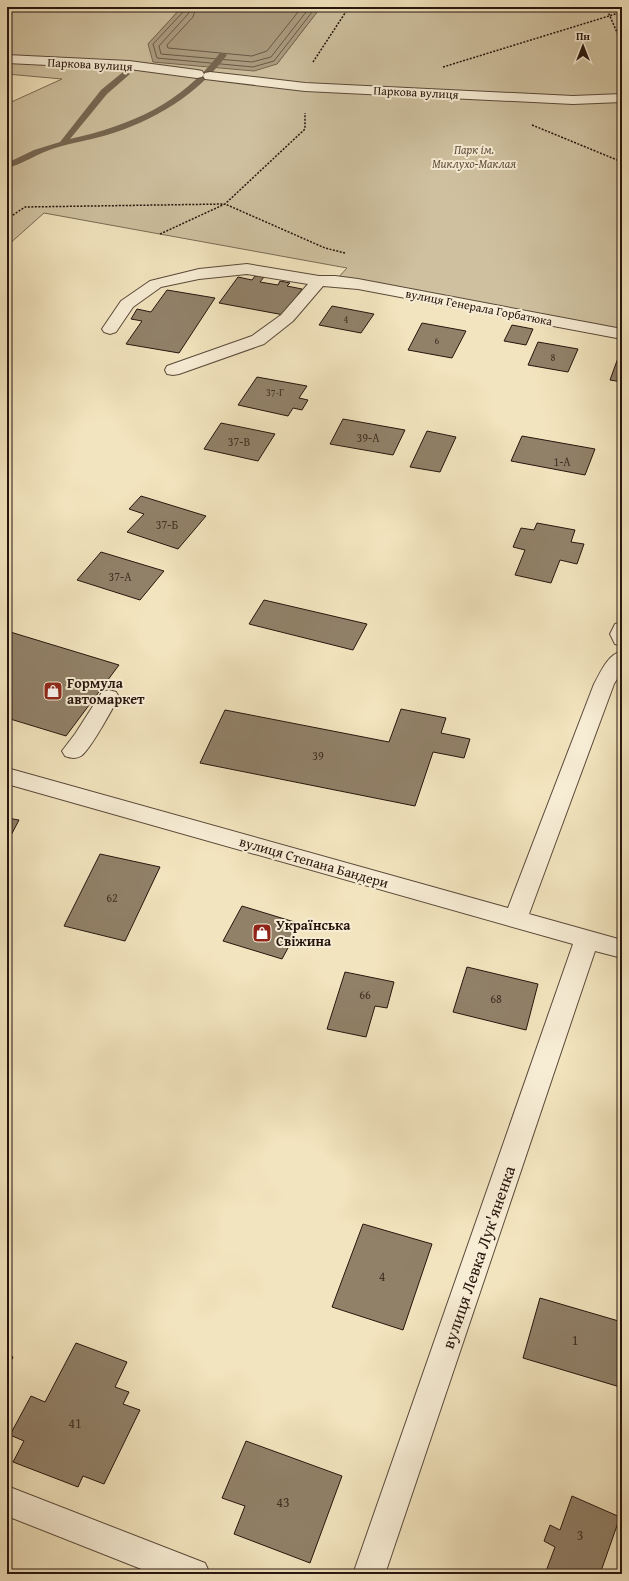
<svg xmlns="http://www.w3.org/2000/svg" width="629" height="1581" font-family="'Gentium Book Plus',serif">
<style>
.green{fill:#cfc1a0;stroke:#7b6b56}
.water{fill:#ad9e82;stroke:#776753}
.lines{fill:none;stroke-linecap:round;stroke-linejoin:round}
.shore{stroke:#6a5a48;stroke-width:1}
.stream{fill:#776753;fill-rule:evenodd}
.building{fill:#918169;stroke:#27150d}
.minor-casing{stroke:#5a4939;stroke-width:2}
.path{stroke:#27150d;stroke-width:1.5;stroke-dasharray:2 1.5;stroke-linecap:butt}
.minor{fill:#f7edd5;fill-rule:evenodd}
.labels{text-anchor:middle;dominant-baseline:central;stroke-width:4;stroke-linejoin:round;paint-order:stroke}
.far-number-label{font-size:10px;fill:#423024}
.far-street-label{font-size:12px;fill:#27150d;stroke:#f7edd5}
.far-park-label{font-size:12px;font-style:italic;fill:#625140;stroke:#f7edd5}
.number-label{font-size:12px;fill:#423024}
.poi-label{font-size:14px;font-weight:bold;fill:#27150d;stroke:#f7edd5;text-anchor:start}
.street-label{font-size:14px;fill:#27150d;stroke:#f7edd5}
.near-number-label{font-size:14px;fill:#423024}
.near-street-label{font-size:17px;fill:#27150d;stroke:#f7edd5}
</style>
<rect width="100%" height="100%" fill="#f2e4be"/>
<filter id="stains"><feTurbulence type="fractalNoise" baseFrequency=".005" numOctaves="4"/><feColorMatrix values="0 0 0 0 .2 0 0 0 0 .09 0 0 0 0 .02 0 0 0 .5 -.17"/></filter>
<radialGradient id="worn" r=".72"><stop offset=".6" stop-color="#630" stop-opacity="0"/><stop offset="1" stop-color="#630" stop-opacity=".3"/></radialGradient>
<!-- green -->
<path class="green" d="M 7,7 L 182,7 L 148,44 L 277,64 L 321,7 L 622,7 L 622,334 L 335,281 L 347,268 L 44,213 L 7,246 L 7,104 L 62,79 L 7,74 Z"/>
<!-- water -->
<path class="water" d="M 182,7 L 321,7 L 277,64 L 254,71 L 153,62 L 148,44 Z"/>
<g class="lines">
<!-- shore -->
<path class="shore" d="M 185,7 L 184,11 L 153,44 L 157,58 L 253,67 L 274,61 L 316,7
M 190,7 L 188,14 L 159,46 L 161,54 L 252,62 L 271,57 L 310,7
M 196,7 L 193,17 L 167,45 L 168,48 L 252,56 L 267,51 L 302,7"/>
<!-- stream -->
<path class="stream" d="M 220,53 L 223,53 L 227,55 C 197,95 154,121 107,135 C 90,140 71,143 55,148 C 38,153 23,164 7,168 L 7,163 L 34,150 L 60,142 L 101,90 L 123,72 L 126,72 L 130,74 L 107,94 L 70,139 C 132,125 180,104 220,53 Z"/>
</g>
<!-- building -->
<path class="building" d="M 255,276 L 264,277 L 260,282 L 278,285 L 280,281 L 290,283 L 287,286 L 302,289 L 284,315 L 219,303 L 238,277 L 252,280 Z
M 167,290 L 215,298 L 179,353 L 126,344 L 142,321 L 131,319 L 137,309 L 151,312 Z
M 332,306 L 374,314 L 361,333 L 319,325 Z
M 422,323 L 466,331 L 452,358 L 408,350 Z
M 512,325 L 533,329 L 526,345 L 504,341 Z
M 538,342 L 578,349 L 568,372 L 528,365 Z
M 618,358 L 622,358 L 622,382 L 610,380 Z
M 257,377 L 307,386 L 299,398 L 308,400 L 302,410 L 293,408 L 288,416 L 238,405 Z
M 343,419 L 405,430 L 393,455 L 330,444 Z
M 221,423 L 275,434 L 258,461 L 204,449 Z
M 427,431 L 456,437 L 440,472 L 410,467 Z
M 522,436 L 595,449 L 585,475 L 511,461 Z
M 141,496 L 206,516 L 178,549 L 127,532 L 144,514 L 129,509 Z
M 537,523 L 575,530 L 571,542 L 584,544 L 577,564 L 560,560 L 551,583 L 515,575 L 525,550 L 513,547 L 521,528 L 534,530 Z
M 101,552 L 164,571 L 140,600 L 77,580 Z
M 264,600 L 367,624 L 353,650 L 249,624 Z
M 7,631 L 119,665 L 66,736 L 7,718 Z
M 401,709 L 446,718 L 441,733 L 470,739 L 464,758 L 433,752 L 415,806 L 200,763 L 225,710 L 389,742 Z
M 7,818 L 19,820 L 7,843 Z
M 100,854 L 160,867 L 125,941 L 64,926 Z
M 242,906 L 301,924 L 282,959 L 223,941 Z
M 467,967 L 538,984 L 526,1030 L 453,1012 Z
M 345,972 L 394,982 L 387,1008 L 375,1006 L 366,1037 L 327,1029 Z
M 363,1224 L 432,1244 L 403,1330 L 332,1307 Z
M 540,1298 L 622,1322 L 622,1380 L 620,1387 L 523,1358 Z
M 76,1343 L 127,1362 L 115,1387 L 129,1392 L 123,1404 L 140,1410 L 104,1484 L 83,1476 L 78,1487 L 13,1462 L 24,1441 L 10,1435 L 31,1396 L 45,1402 Z
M 7,1354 L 13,1357 L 7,1369 Z
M 246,1441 L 342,1476 L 310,1563 L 234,1534 L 245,1506 L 222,1498 Z
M 572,1496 L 620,1517 L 600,1574 L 545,1574 L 555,1547 L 544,1541 L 550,1525 L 560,1530 Z"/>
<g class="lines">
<!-- minor casing -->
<g class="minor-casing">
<path id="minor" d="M 7,55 L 129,61 L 197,70 L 202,71 L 204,74 L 202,77 L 197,78 L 129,69 L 7,63 Z
M 210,72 L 305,83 L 573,96 L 622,94 L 622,102 L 573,104 L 305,91 L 205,79 L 203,76 L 205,73 Z
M 247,264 L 319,276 L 335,276 L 358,279 L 622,329 L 622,339 L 358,289 L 323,286 L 293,321 L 264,344 L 179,374 L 173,375 L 167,374 L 165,370 L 167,366 L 252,336 L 281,315 L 308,284 L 247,274 L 199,279 L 161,287 L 133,307 L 116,332 L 110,334 L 104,332 L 102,329 L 121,301 L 150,281 L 199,269 Z
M 622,622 L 622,646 L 615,644 L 610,634 L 615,624 Z
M 622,651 L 622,671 L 614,684 L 529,914 L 622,940 L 622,958 L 595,951 L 385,1574 L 353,1574 L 573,944 L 7,784 L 7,768 L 508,908 L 594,684 C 601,672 607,655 622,651 Z
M 109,690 L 116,692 L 119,697 C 112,709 91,749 81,756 C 76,759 70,758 65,756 L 62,751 L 75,734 L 102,692 Z
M 7,1486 L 205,1563 L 210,1574 L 154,1574 L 7,1516 Z"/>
</g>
<!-- path -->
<path class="path" d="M 606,7 L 622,44
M 313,62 L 349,7
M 443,67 L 622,12
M 532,125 L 622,162
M 7,219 L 25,207 L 225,204 L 305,129 L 305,113
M 160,234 L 225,204 L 325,248 L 345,253"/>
<!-- minor -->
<use href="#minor" class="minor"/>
</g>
<!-- icons -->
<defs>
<g id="shop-square" transform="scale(1)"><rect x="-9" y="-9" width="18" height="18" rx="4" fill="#8f2418" stroke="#f7edd5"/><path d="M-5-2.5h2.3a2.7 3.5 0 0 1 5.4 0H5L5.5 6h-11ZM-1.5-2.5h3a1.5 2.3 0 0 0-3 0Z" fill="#fff"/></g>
</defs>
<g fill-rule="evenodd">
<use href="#shop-square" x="53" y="691"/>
<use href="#shop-square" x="262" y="933"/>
</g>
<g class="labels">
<!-- far-number labels -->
<g class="far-number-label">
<text x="346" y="319">4</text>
<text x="437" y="340">6</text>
<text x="553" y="357">8</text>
<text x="275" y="392">37-Г</text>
</g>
<!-- far-street labels -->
<g class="far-street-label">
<text transform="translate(90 64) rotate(3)">Паркова вулиця</text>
<text transform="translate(416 92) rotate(3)">Паркова вулиця</text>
<text transform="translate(479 307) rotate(11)">вулиця Генерала Горбатюка</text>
</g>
<!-- far-park labels -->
<g class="far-park-label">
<text x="474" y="149">Парк ім.<tspan x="474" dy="14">Миклухо-Маклая</tspan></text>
</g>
<!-- number labels -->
<g class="number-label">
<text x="368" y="437">39-А</text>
<text x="239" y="441">37-В</text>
<text x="562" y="461">1-А</text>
<text x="167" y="524">37-Б</text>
<text x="120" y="576">37-А</text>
<text x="318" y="755">39</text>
<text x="112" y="897">62</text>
<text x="365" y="994">66</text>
<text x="496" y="998">68</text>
</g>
<!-- poi labels -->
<g class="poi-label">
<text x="67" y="683">Fормула<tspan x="67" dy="16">автомаркет</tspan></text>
<text x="276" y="925">Українська<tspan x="276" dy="16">Свіжина</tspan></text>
</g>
<!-- street labels -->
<g class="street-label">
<text transform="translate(314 862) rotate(16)">вулиця Степана Бандери</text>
</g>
<!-- near-number labels -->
<g class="near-number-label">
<text x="382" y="1276">4</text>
<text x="575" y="1340">1</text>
<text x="75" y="1423">41</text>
<text x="283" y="1502">43</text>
<text x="580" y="1535">3</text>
</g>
<!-- near-street labels -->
<g class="near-street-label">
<text transform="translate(478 1257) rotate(-71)">вулиця Левка Лук'яненка</text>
</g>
</g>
<!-- margin -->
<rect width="629" height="1581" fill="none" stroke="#f2e4be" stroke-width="24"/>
<rect x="8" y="8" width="613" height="1565" fill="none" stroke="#27150d" stroke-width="2"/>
<rect x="12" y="12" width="605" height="1557" fill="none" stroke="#27150d"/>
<!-- north arrow -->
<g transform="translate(583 46)" stroke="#f7edd5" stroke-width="3" paint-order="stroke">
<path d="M0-3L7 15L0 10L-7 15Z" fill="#27150d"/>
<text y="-6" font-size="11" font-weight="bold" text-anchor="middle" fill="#27150d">Пн</text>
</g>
<rect width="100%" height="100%" filter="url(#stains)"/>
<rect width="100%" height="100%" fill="url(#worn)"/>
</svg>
